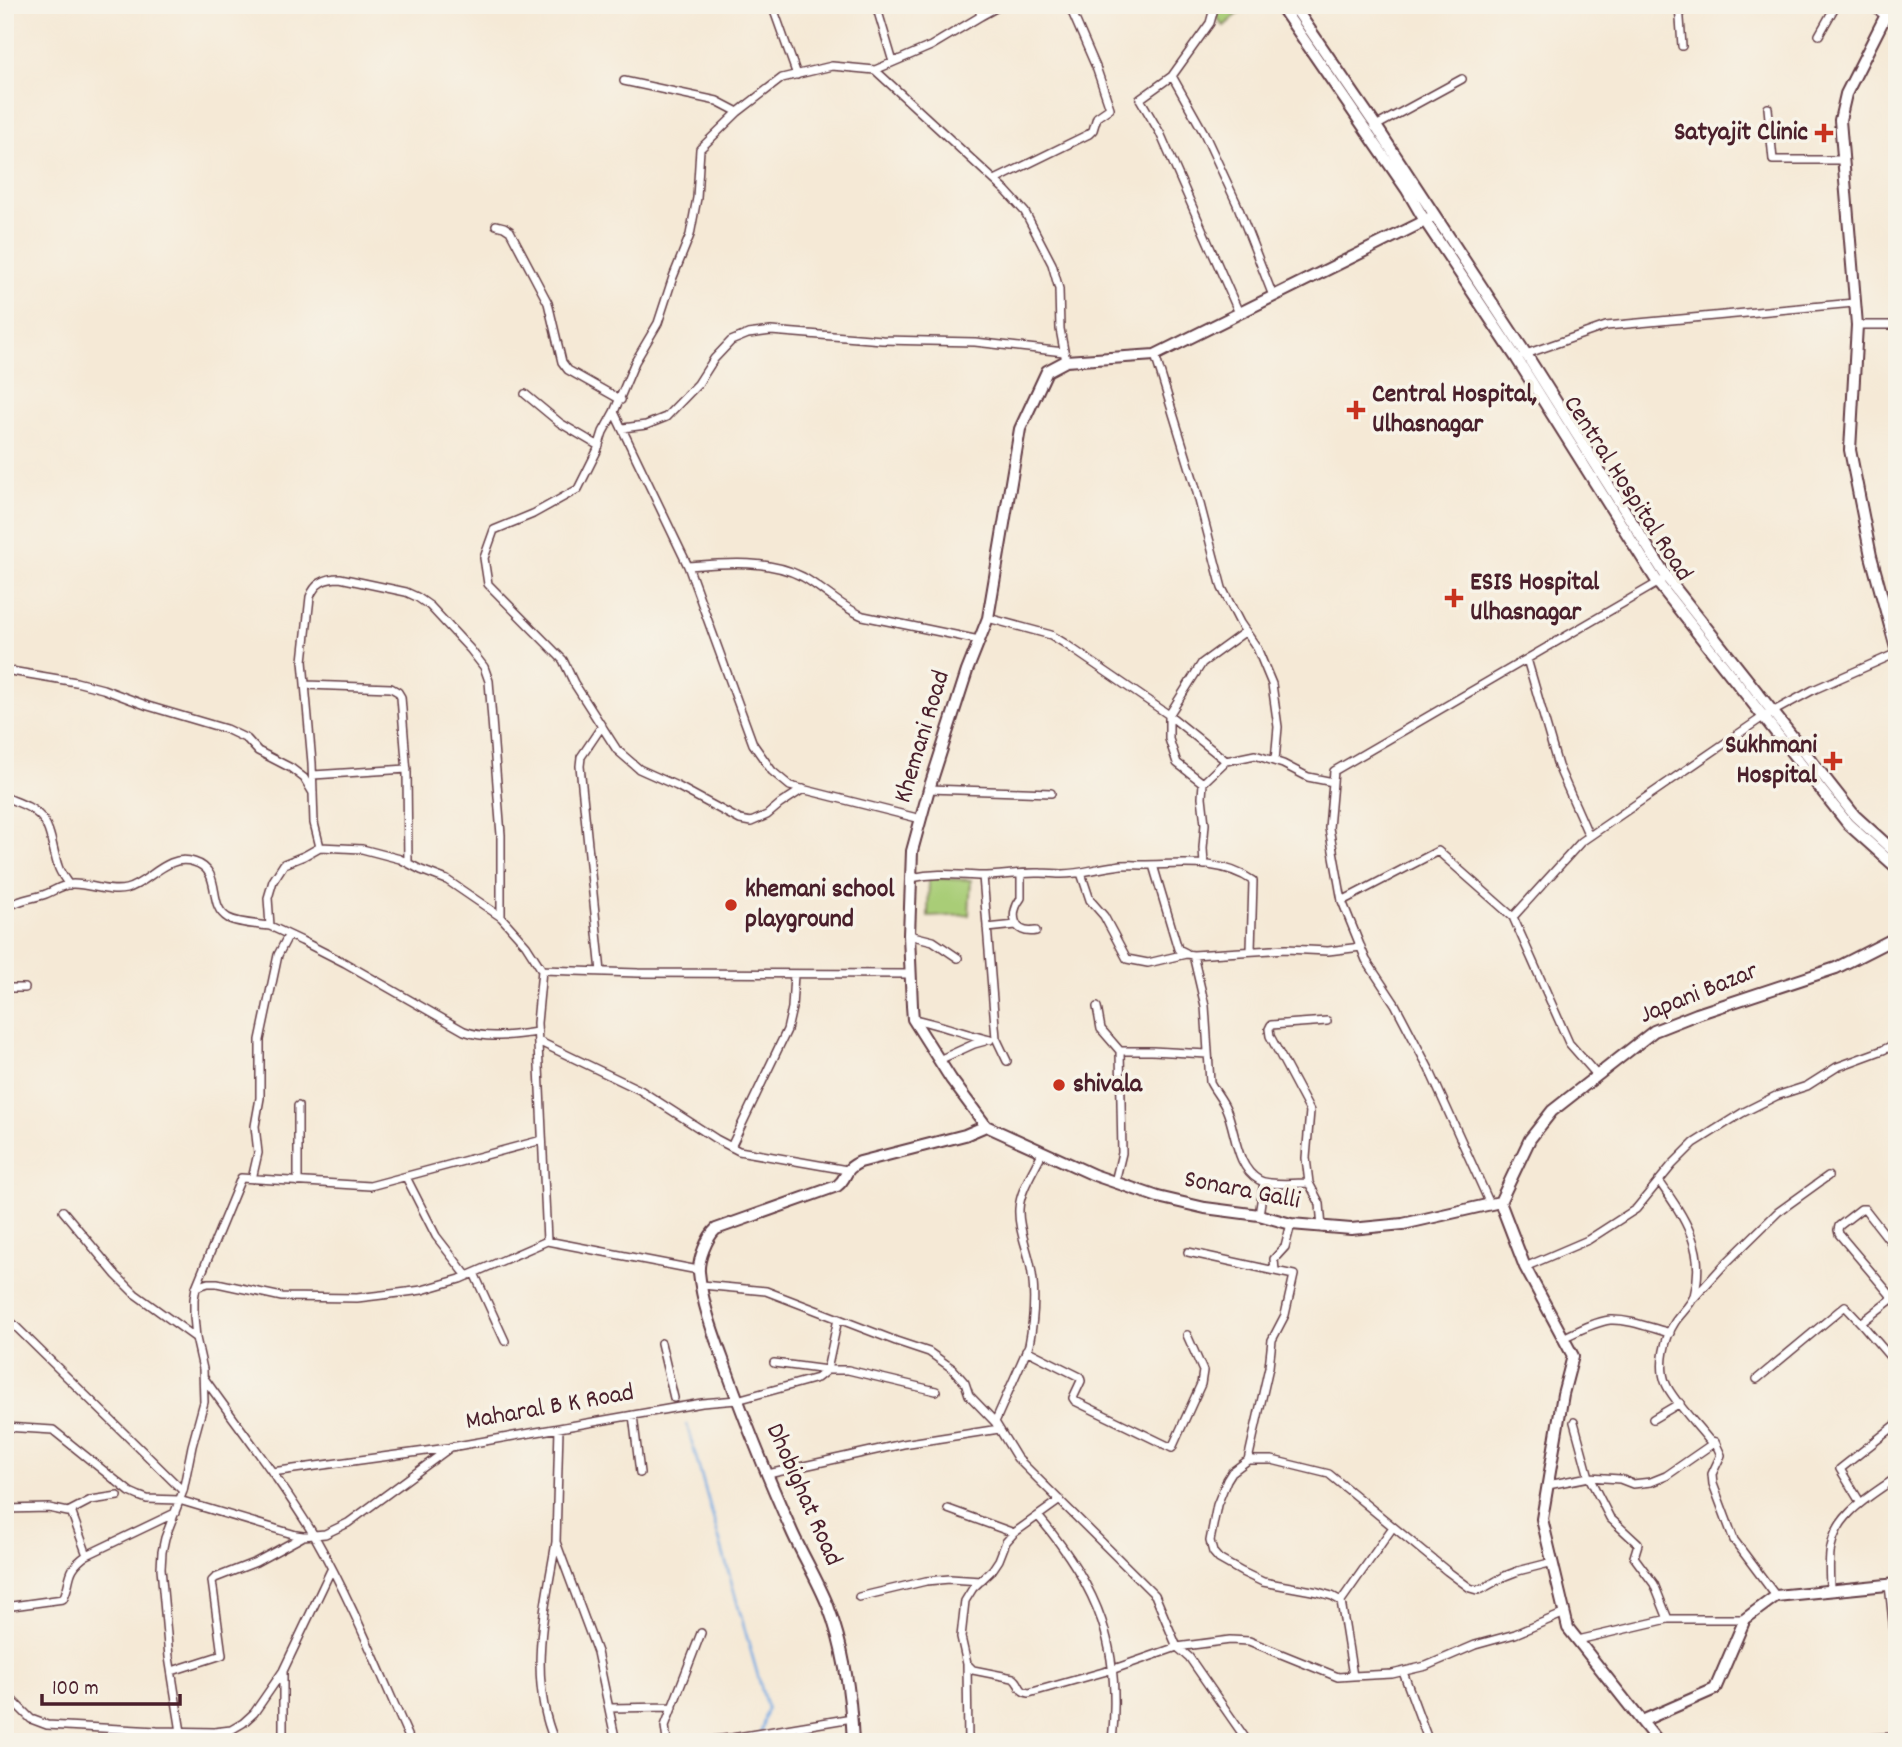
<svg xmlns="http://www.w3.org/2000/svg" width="1902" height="1747" font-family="Dekko,sans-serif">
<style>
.park{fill:#a9cd77;stroke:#7a7651;stroke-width:2}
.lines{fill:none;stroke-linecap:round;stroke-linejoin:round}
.stream{stroke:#75a9e2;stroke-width:2.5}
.street-casing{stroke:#643d45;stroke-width:10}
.secondary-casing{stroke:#643d45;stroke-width:14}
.street{stroke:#fff;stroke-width:7}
.secondary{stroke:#fff;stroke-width:10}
.poi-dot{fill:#c8321e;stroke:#f7f3e8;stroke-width:2.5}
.labels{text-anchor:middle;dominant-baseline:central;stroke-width:7;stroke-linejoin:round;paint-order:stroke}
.poi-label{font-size:26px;font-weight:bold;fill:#4a1f2b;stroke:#f7f3e8;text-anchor:start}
.street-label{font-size:26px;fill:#4a1f2b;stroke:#f7f3e8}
</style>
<rect width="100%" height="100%" fill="#f7f3e8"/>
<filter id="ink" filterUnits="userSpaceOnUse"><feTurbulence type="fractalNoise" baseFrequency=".0143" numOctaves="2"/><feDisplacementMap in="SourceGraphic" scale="14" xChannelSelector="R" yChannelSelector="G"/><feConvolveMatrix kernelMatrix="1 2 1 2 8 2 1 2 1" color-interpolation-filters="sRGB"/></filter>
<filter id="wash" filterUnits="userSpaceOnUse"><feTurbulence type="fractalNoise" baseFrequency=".00686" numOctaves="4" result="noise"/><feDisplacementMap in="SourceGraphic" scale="28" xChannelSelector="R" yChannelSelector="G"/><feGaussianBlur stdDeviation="1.57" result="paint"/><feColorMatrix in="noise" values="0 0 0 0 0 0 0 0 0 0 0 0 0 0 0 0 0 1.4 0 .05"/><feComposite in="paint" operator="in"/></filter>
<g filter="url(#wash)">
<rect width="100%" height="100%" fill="#f5e9d6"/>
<!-- park -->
<path class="park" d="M 1216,5 L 1248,5 L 1224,26 L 1211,10 Z
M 929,878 L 971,880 L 969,915 L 928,917 Z"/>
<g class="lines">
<!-- stream -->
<path class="stream" d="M 687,1425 L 767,1708 L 758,1742"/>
</g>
</g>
<g filter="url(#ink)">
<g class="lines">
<!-- street casing -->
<g class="street-casing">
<path id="street" d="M 772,5 L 797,75
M 876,5 L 893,62
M 1215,5 L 1210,23 L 1172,76 L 1140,99 L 1160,133 L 1239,313
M 1679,5 L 1682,46
M 1869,5 L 1886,16
M 981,16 L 1001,5
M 1819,35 L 1836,5
M 875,70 L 931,46 L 981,16 L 978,5
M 1172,76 L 1204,133 L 1237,204 L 1273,296
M 624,81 L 717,101 L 738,112
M 1768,108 L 1773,160 L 1842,160
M 1374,127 L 1462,79
M 995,180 L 1089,134 L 1093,130 L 1097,117 L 1110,108 L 1096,67 L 1069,5
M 496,225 L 504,227 L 510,231 L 548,303 L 562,362 L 568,370 L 621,400
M 1857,325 L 1897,325
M 1155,355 L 1195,485 L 1222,588 L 1240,623 L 1257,648 L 1272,684 L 1278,727 L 1275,761
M 1523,355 L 1606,326 L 1854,303
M 525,394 L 560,423 L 599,446
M 614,412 L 603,432 L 597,451 L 578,489 L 533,514 L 494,530 L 484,558 L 488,584 L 563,660 L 574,683 L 617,750 L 639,769 L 677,786 L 740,820 L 751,822 L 767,815 L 780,804 L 803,789
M 623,428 L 646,425 L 666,417 L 698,384 L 714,359 L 731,341 L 748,334 L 771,331 L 882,340 L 975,342 L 1064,352
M 688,566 C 726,563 768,559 803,577 C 824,589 841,607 863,616 L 979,640
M 988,618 L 1051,635 L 1064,643 L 1169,715 L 1226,761
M 1527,659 L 1558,766 L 1589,836
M 5,670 L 76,682 L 103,689 L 148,706 L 226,729 L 247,739 L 258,751 L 291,768 L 304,778 L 313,793
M 306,685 L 391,688 L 398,692 L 401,697 L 407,773 L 408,863
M 313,775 L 407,769
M 1203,783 L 1177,763 L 1169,739 L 1169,715 L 1202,663 L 1246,631
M 929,789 L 1051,793
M 5,797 C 16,802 31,806 39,815 C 51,825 53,852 58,866 C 60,873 65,879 69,885
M 921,819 L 790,786 L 772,771 L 753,744 L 688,566 L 614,412 L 635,362 L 658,323 L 673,277 L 690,235 L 697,198 L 700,149 L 738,112 L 782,78 L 832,66 L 875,70 L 1006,191 L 1025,212 L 1052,264 L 1059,289 L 1060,329 L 1066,361
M 320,847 L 304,856 L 284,864 L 273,881 L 268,898 L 270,926 L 302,941 L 345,963 L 464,1031 C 489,1040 512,1035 538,1032
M 1153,865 L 1178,949 L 1186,953
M 1204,865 L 1203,848 L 1205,824 L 1202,797 L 1203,783 L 1226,761 L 1255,755 L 1283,764 L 1308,777 L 1333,782
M 1081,873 L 1090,900 L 1104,916 L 1127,959 L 1148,963 L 1186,954 L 1193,955 L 1286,949 L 1328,951 L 1361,947
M 1021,874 L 1021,898 C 1009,914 1013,935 1036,931
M 983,876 L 996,1038 L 1007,1061
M 911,878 C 938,872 955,875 981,876 C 1001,876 1021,872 1041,873 C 1048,873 1055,874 1062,874 C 1080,874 1098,868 1115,866 C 1124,864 1133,865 1142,865 C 1179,865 1221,858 1253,881 L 1251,950
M 1342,901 L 1438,851 L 1513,917 L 1581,842 L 1763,717 L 1813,690 L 1897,653
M 8,907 C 20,899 30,899 43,895 C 53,892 62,884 73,884 C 91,884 109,893 126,889 C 150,883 166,853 194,862 C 224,871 206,905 228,918 C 239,924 257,924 270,926
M 501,917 L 501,835 L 489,681 L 484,667 L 470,649 L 430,606 L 417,597 L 406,592 L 340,578 C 325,578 315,583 310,597 L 303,661 L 312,763 L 314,823 L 320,847 L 362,849 L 400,859 L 421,870 L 447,880 L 501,917 L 526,945 L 542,970 L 638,973 L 911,974
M 1513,917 L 1569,1043 L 1597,1075
M 987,928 L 1016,925
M 909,935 L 933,941 L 958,958
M 1193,955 L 1205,1006 L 1210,1082 C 1215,1092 1223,1100 1227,1111 C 1236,1133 1236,1167 1259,1180 C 1270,1186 1296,1183 1309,1183
M 542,970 L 537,1023 L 547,1241 L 698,1270
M 601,972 L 580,766 L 581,757 L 602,726
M 5,988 L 25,988
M 1097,1007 L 1101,1029 L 1120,1051 L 1122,1153 L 1115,1182
M 913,1019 C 939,1024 964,1034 990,1040
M 538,1041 L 640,1090 L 716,1139 L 739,1151 L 847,1170
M 1120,1051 L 1152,1051 L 1207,1054
M 939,1060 L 974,1044 L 985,1041
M 298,1106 L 298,1182
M 731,1147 L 787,1030 L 792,1008 L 794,974
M 406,1177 L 436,1236 L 467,1276
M 252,1179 L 258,1153 L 255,1126 L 260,1098 L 260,1040 L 278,955 L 288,936
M 1659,1181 C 1684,1217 1707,1249 1694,1296 C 1691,1305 1681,1313 1675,1322 C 1665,1337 1658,1366 1666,1384 C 1672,1399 1698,1426 1709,1440 L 1715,1442 L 1721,1455 L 1712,1474 L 1713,1484 L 1734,1540 L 1776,1596
M 1490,1204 L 1429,1069 L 1395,1004 L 1366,960 L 1342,901 L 1329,828 L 1334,771 L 1661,581
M 63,1211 L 116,1275 L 135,1294 L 196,1338
M 1259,1215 L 1264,1182
M 1291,1224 L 1285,1247 L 1274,1259 L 1275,1271 L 1294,1275 L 1285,1315 L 1272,1340 L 1269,1367 L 1248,1460 L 1232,1472 L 1227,1480 L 1217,1505 L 1210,1541 L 1213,1552 L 1219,1559 L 1242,1572 L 1263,1582 L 1318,1592 L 1332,1596 L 1341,1601 L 1353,1676 L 1392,1674 L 1426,1666 L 1475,1645 L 1515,1634 L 1565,1613
M 1322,1228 L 1320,1204 L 1309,1183 L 1306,1158 L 1310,1111 L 1270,1036 L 1269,1029 L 1271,1025 L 1327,1021
M 1188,1252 L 1275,1271
M 1525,1267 L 1588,1240 L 1636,1209 L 1672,1165 L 1694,1143 L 1742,1113 L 1776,1096 L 1807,1086 L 1837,1067 L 1883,1050 L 1897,1043
M 474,1273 L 505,1341
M 702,1285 L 766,1291 L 896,1341 L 929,1352 L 953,1369 L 965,1383 L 969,1395 L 995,1422 L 1017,1458 L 1155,1595 L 1177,1647 L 1189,1657 L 1248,1742
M 196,1287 L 208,1283 L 217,1283 L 282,1297 L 357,1298 L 399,1293 L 422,1290 L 460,1279 L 547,1241
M 1897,1295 L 1861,1323 L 1897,1365
M 1694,1298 L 1723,1266 L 1778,1212 L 1828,1176
M 1893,1298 L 1839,1234 L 1838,1230 L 1839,1226 L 1861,1209 L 1865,1209 L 1897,1250
M 5,1316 L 183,1491
M 1563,1338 C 1578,1331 1594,1322 1610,1320 C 1629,1319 1651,1328 1670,1333
M 661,1343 L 674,1398
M 1026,1350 L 1080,1377 L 1081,1381 L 1073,1398 L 1075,1401 L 1172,1448 L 1201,1384 L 1203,1371 L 1187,1335
M 774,1363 L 827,1370 L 848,1370 L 936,1391
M 204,1378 C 241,1430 282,1482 315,1537 C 352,1602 380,1673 411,1742
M 1757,1379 L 1845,1306 L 1861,1323
M 633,1415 L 640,1473
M 1653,1419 L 1680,1403
M 995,1422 L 1029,1345 C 1034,1319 1036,1289 1030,1263 C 1026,1245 1018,1227 1019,1209 C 1020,1190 1034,1170 1042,1153
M 1574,1422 L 1589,1477 L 1610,1518 L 1638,1544 L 1634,1557 L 1654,1584 L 1668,1619
M 5,1427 L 53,1430 L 130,1492 L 139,1496 L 147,1499 L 179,1500 L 296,1535 L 303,1536 L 325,1534 L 348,1523 L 451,1447 L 702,1403 L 737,1400 L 817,1378 L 827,1370 L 838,1319
M 559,1428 L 556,1542 L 597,1652 L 616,1742
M 1248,1460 L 1272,1460 L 1329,1474 L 1447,1571 L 1470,1588 L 1477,1590 L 1482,1589 L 1505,1576 L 1518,1571 L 1553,1562
M 272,1472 L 448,1448
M 768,1474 L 903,1444 L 999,1429
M 1548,1485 L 1589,1477 L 1620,1479 L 1633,1484 L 1651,1482 L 1666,1476 L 1715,1442
M 1060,1500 L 1014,1533 L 1006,1542 L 999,1560 L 993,1569 L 973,1588 L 965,1601 L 961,1637 L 967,1664 L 973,1670 L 1013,1678 C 1021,1683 1018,1692 1029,1693 L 1114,1669 L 1177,1647 L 1230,1640 L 1249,1641 L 1338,1677 L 1353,1676
M 1860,1502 L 1840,1469 L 1897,1424
M 5,1509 L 49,1508 L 68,1512 L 91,1500 L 118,1496
M 948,1509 L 1014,1533
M 71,1511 L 87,1555
M 1038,1516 C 1099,1588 1122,1647 1112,1742
M 1889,1585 L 1897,1659
M 1830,1591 C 1830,1577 1828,1561 1831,1547 C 1837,1513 1871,1496 1897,1477
M 859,1597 L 926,1581 L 950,1579 L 981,1581
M 1341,1601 L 1393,1527
M 5,1607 L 63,1599 C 73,1579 64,1571 87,1555 L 175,1513
M 1578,1640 L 1668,1619 L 1745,1619
M 967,1664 L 968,1742
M 172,1671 L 222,1655 L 212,1581 L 215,1578 L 256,1562 L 302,1537
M 1403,1672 L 1429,1742
M 5,1693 L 31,1719 L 47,1725 L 157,1731 L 214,1732 L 231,1730 L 243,1723 L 254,1713 L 283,1671 L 331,1570
M 609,1708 L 673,1707
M 181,1732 L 169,1657 L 161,1568 L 162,1552 L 165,1538 L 183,1491 L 192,1446 L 204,1402 L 203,1369 L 196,1338 L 194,1316 L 194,1299 L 196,1287 L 241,1178 L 370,1186 L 542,1140
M 1815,1740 L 1897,1737
M 283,1742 L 283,1672
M 555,1742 C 527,1677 545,1608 556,1542
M 671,1742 L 667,1741 L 665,1726 L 701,1633
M 693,1742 L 732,1738 L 852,1718"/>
</g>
<!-- secondary casing -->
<g class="secondary-casing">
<path id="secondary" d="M 1280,5 L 1407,190 L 1425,221 L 1517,359 L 1658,583 L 1848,824 L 1897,868
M 1293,5 L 1376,126 L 1526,354 L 1668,579 L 1855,816 L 1897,854
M 1891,5 L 1846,94 L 1840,120 L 1857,325 L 1850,450 L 1871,556 L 1897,652
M 1434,215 L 1425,221 L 1155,355 L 1066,361 L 1047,371 L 1020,429 L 988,618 L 967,671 L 929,789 L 912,851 L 909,935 L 912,1006 L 913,1019 L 951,1079 L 986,1126 L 1094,1175 L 1158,1197 L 1205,1208 L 1259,1215 L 1291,1224 L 1351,1229 L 1403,1224 L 1500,1202
M 1500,1202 L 1525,1267 L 1573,1356 L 1563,1394 L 1542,1519 L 1568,1628 L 1658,1742
M 1500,1202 L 1530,1139 L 1552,1111 L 1654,1031 L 1697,1014 L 1836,968 L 1897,937
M 1642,1721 L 1715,1689 L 1745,1619 L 1776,1596 L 1897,1584
M 853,1742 C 851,1697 844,1648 828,1606 C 818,1581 804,1558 793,1534 C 768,1478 745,1422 725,1365 C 714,1335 702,1304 699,1272 C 698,1260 707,1237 716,1229 L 837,1186 C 849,1177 842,1170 860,1162 L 965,1135 L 986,1126"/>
</g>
<!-- street -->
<use href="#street" class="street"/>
<!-- secondary -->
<use href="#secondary" class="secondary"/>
</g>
</g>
<!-- markers -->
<g class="poi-dot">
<path d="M1820.5 122.5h7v7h7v7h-7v7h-7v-7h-7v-7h7z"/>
<path d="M1352.5 399.5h7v7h7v7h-7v7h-7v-7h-7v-7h7z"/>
<path d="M1450.5 587.5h7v7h7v7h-7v7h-7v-7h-7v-7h7z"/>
<path d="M1829.5 750.5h7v7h7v7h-7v7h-7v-7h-7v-7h7z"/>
<circle cx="731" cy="905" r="7"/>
<circle cx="1059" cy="1085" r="7"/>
</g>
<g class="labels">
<!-- poi labels -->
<g class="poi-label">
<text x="1808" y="133" text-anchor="end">Satyajit Clinic</text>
<text x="1372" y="395">Central Hospital,<tspan x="1372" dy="30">Ulhasnagar</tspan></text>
<text x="1470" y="583">ESIS Hospital<tspan x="1470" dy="30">Ulhasnagar</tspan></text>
<text x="1817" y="746" text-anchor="end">Sukhmani<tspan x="1817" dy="30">Hospital</tspan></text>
<text x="745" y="890">khemani school<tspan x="745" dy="30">playground</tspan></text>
<text x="1073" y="1085">shivala</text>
</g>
<!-- street labels -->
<g class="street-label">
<text transform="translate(1627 489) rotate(57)">Central Hospital Road</text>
<text transform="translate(923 737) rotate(-73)">Khemani Road</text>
<text transform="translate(1699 994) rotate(-22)">Japani Bazar</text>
<text transform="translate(1242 1191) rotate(11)">Sonara Galli</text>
<text transform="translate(550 1408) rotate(-10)">Maharal B K Road</text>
<text transform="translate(803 1495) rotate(66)">Dhobighat Road</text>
</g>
</g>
<!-- margin -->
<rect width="1902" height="1747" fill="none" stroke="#f7f3e8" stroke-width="28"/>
<!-- scale -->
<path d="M42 1694v10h138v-10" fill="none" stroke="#4a1f2b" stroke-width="3.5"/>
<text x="52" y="1694" font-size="21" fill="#4a1f2b" stroke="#f7f3e8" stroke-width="5" paint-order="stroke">100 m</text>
</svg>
